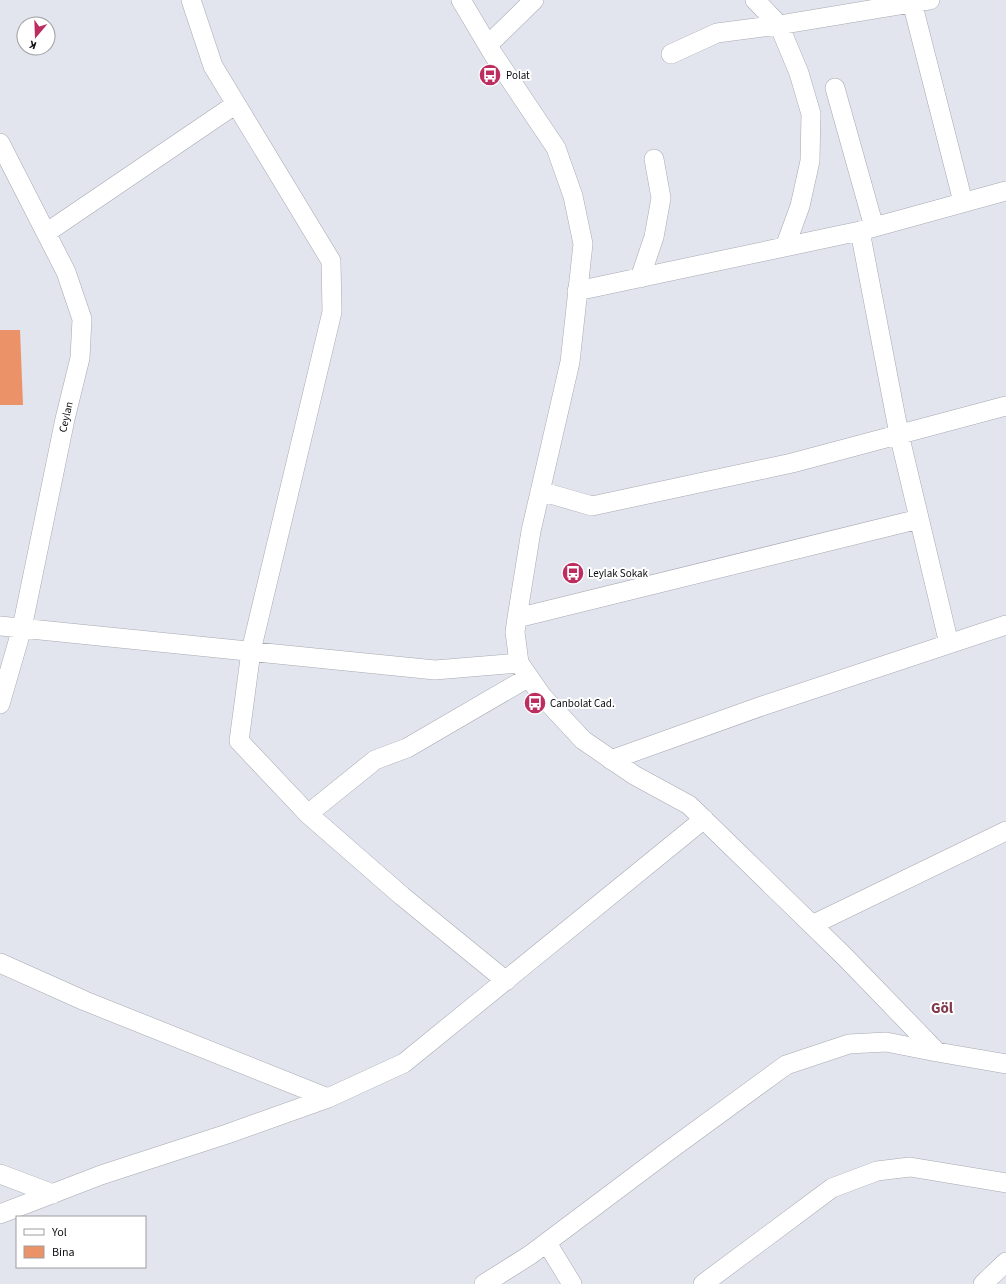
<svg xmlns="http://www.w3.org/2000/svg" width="1006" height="1284" font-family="'Source Sans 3',sans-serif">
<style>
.building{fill:#ec9268}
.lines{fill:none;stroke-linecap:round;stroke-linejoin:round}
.minor-casing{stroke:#a7a9b2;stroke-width:20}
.minor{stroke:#fff;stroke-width:19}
.labels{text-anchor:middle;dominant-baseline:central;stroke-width:4;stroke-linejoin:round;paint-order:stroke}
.poi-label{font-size:11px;fill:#0c0d10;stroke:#fff;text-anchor:start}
.street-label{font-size:11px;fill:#0c0d10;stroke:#fff}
.district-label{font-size:15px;font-weight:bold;fill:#823b4e;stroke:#fff}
</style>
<rect width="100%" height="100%" fill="#e2e4ee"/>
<!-- building -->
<path class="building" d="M 0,330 L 20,330 L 23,405 L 0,405 Z"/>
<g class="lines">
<!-- minor casing -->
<g class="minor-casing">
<path id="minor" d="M 191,0 L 213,66 L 331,261 L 332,312 L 251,651 L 239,741 L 308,814 L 402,896 L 506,981
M 461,0 L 493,54 L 556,148 L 573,196 L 583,244 L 570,362 L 531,531 L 517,618 L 515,632 L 519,663 L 542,696 L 583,740 L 634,775 L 689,805 L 844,956 L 937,1052 L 1006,1064
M 912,2 L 963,202
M 488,45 L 534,0
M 671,54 L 717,33 L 779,25 L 755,0
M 835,88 L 874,227
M 0,143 L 66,272 L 82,319 L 80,358 L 65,419 L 22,628 L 0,704
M 860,231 L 899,434 L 949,644
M 46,233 L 236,104
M 785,247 L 800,206 L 810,161 L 811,114 L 799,73 L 779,25 L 930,0
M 640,278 L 654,237 L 661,198 L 654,159
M 577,291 L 860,231 L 1006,191
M 540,491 L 592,506 L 792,463 L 1006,406
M 517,618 L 919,519
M 0,626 L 435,670 L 519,663
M 611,760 L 762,706 L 1006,625
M 308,814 L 375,760 L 407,748 L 529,677
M 812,925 L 1006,831
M 0,963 L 85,1001 L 328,1098
M 0,1174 L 53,1194
M 0,1214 L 101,1175 L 227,1134 L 328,1098 L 404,1063 L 704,819
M 547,1243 L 572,1284
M 484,1284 L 530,1255 L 667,1152 L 786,1065 L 849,1044 L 886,1042 L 937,1052
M 703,1284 L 832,1188 L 877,1171 L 910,1167 L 1006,1183
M 983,1284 L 1006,1262"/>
</g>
<!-- minor -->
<use href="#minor" class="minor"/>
</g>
<!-- icons -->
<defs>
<g id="bus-disc" transform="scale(1.15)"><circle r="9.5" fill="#bb2e5f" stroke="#fff"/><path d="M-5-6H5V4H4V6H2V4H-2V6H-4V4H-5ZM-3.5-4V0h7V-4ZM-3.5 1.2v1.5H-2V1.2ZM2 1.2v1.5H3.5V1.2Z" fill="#fff"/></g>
</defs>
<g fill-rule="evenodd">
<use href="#bus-disc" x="490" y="75"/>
<use href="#bus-disc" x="573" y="573"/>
<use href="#bus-disc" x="535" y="703"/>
</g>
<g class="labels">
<!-- poi labels -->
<g class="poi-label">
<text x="506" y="75">Polat</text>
<text x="588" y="573">Leylak Sokak</text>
<text x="550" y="703">Canbolat Cad.</text>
</g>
<!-- street labels -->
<g class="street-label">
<text transform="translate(66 417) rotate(-77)">Ceylan</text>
</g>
<!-- district labels -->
<g class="district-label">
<text x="942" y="1008">Göl</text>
</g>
</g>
<!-- legend -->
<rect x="16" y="1216" width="130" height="52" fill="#ffffff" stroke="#9e9e9f"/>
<rect x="24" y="1229" width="20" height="6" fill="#ffffff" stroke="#9e9e9f"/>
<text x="52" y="1236" font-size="12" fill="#0c0d10">Yol</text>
<rect x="24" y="1246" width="20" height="12" fill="#ec9268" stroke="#9e9e9f"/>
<text x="52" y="1256" font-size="12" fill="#0c0d10">Bina</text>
<!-- north arrow -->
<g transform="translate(36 36) rotate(199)"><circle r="19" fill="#ffffff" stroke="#9e9e9f"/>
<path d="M0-3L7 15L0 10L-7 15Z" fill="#bb2e5f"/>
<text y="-6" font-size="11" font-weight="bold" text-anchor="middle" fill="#0c0d10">K</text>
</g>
</svg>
